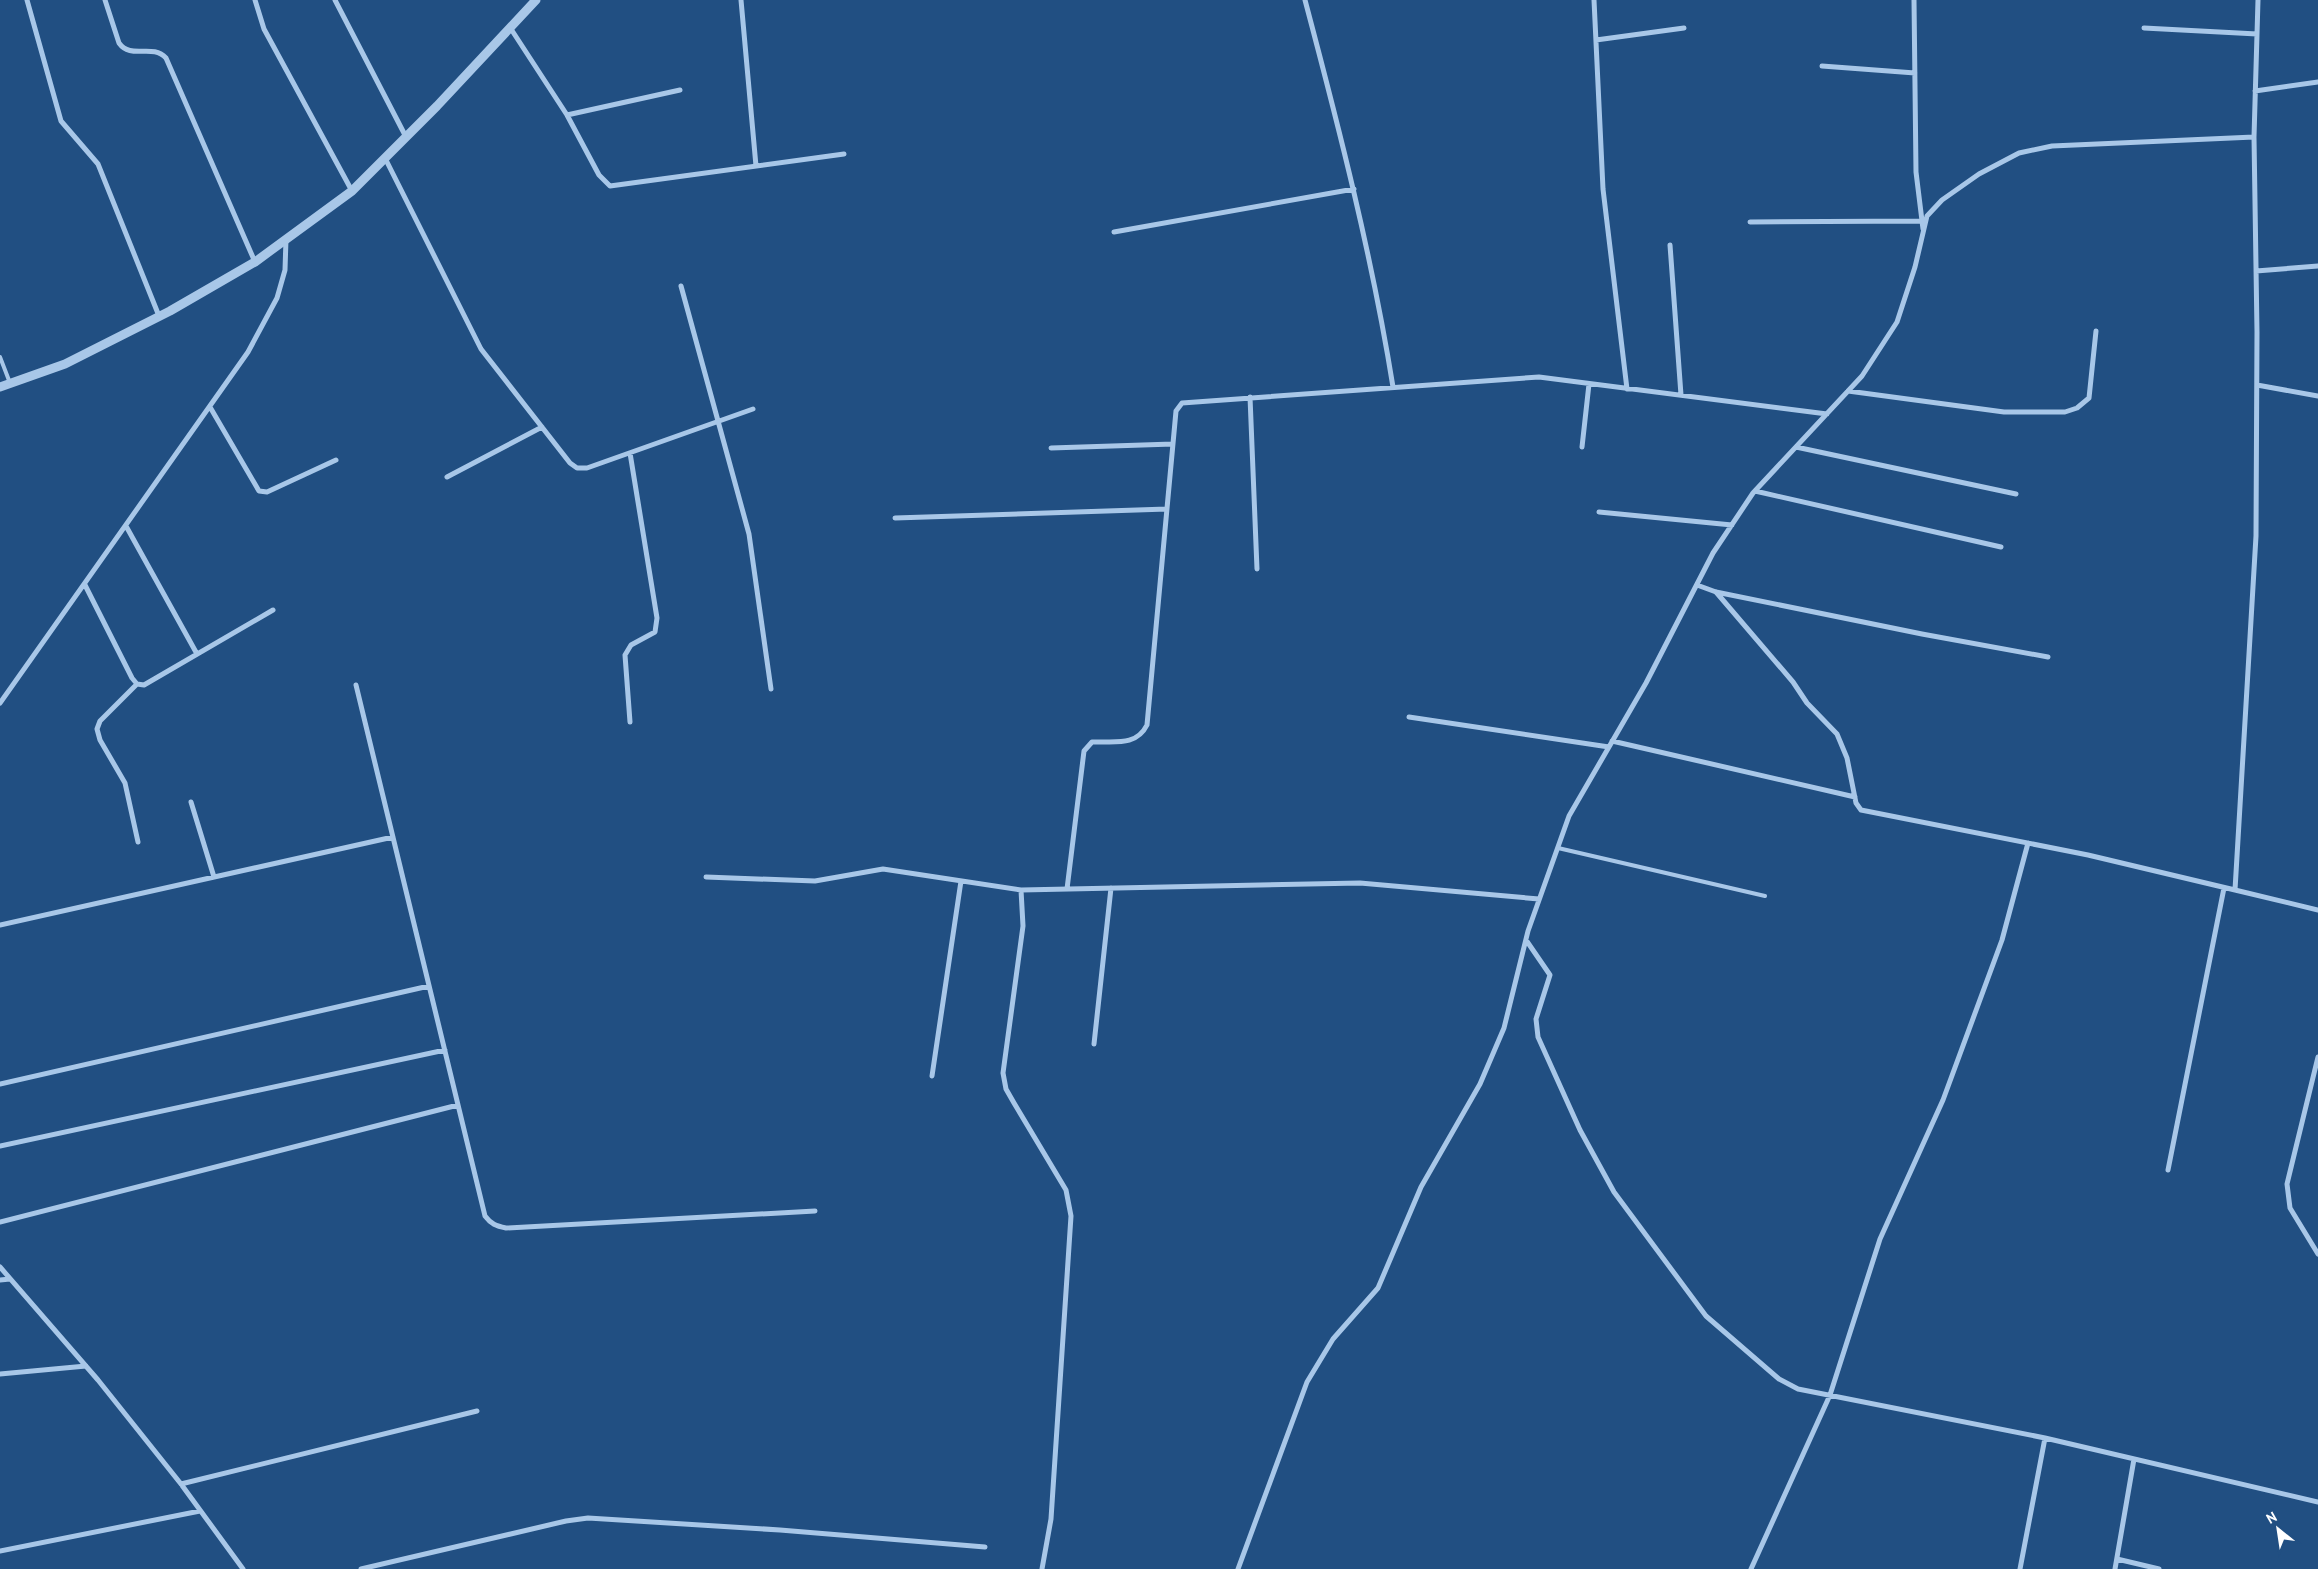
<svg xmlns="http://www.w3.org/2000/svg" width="2318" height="1569" font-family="'PT Sans',sans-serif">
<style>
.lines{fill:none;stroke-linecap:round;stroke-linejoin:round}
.service{stroke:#a8c7e8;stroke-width:4}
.minor{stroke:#a8c7e8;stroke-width:5}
.tertiary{stroke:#a8c7e8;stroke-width:9}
</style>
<rect width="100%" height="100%" fill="#214f82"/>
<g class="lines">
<!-- service -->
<path class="service" d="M 0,357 L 10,383
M 1558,848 L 1765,896"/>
<!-- minor -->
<path class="minor" d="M 27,0 L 61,121 L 98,164 L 159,316
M 105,0 L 119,43 C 131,60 152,43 166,58 L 255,262
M 255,0 L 264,29 L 352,191
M 335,0 L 406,137
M 741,0 L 756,166
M 1305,0 C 1339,128 1372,256 1393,387
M 1594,0 L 1603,189 L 1627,389
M 1914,0 L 1916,172 L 1923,229
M 2258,0 L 2254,137 L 2257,332 L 2256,536 L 2235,890 L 2318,910
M 2144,28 L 2257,34
M 511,29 L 567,115 L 599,175 L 610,186 L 844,154
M 1596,40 L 1684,28
M 1822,66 L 1915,73
M 2255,91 L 2318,82
M 567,115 L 680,90
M 385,158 L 481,349 L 570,463 L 577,468 L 587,468 L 753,409
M 1750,222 L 1922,221
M 1114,232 L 1354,189
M 1670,245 L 1681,395
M 2256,271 L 2318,266
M 681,286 L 749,534 L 771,689
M 2257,385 L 2318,396
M 1848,391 L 2004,412 L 2065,412 L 2077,408 L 2089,398 L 2096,331
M 1250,397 L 1257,569
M 210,407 L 259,491 L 267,492 L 336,460
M 1582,447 L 1589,384
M 1796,447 L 2016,494
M 1051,448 L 1173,444
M 630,453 L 657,618 L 655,632 L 631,645 L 625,655 L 630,722
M 447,477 L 542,427
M 1755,491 L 2001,547
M 1599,512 L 1732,525
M 895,518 L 1167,509
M 126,526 L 197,654
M 85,585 L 132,678 L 137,684 L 144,685 L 273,610
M 1697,585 L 1716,592 L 1922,634 L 2048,657
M 1716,592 L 1793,682 L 1807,703 L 1837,734 L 1847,758 L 1856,803 L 1861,810 L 2088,855 L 2235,890
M 137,684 L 100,721 L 97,729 L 100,740 L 125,783 L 138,842
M 356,685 L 485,1216 C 491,1224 496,1226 506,1228 L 815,1211
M 0,703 L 248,352 L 277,298 L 285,270 L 286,239
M 1409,717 L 1609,747
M 1612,741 L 1855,797
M 191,802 L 214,877
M 706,877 L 815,881 L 883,869 L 1021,890 L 1360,883 L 1539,899
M 1067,889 L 1084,751 L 1092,742 C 1114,741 1136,747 1147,725 L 1176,411 L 1182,403 L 1539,377 L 1827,414
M 1021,890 L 1023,926 L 1003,1073 L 1006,1089 L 1014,1103 L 1066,1190 L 1071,1216 L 1051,1519 L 1042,1569
M 0,925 L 393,837
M 1526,940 L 1550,975 L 1536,1019 L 1538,1037 L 1580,1130 L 1614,1192 L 1706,1316 L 1779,1379 L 1798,1389 L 2045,1438 L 2318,1502
M 1094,1044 L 1111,888
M 2318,1057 L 2287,1184 L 2290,1208 L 2318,1254
M 932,1076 L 961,881
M 0,1084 L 429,986
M 0,1146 L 445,1050
M 2168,1170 L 2224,888
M 0,1222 L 458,1105
M 0,1267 L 98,1380 L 181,1484 L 243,1569
M 0,1280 L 10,1279
M 0,1374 L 86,1366
M 181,1484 L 477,1411
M 0,1551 L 200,1511
M 2117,1559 L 2159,1569
M 361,1569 L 566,1521 L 588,1518 L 780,1530 L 985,1547
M 1238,1569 L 1307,1382 L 1333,1339 L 1378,1288 L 1421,1187 L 1480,1084 L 1504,1028 L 1528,931 L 1569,816 L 1646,683 L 1713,553 L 1753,493 L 1862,376 L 1897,322 L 1915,267 L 1927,216 L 1942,200 L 1979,174 L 2019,153 L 2052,146 L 2254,137
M 1751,1569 L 1830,1395 L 1880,1239 L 1943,1100 L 2002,940 L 2028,843
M 2020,1569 L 2045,1438
M 2115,1569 L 2134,1459"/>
<!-- tertiary -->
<path class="tertiary" d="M 0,387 L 65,364 L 170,311 L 255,262 L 352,191 L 437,106 L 536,0"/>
</g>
<!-- north arrow -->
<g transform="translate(2278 1529) rotate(330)" stroke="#214f82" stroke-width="4" paint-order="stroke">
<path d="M0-4L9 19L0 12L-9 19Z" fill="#ffffff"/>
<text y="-8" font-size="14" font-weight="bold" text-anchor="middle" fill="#ffffff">N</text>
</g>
</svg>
